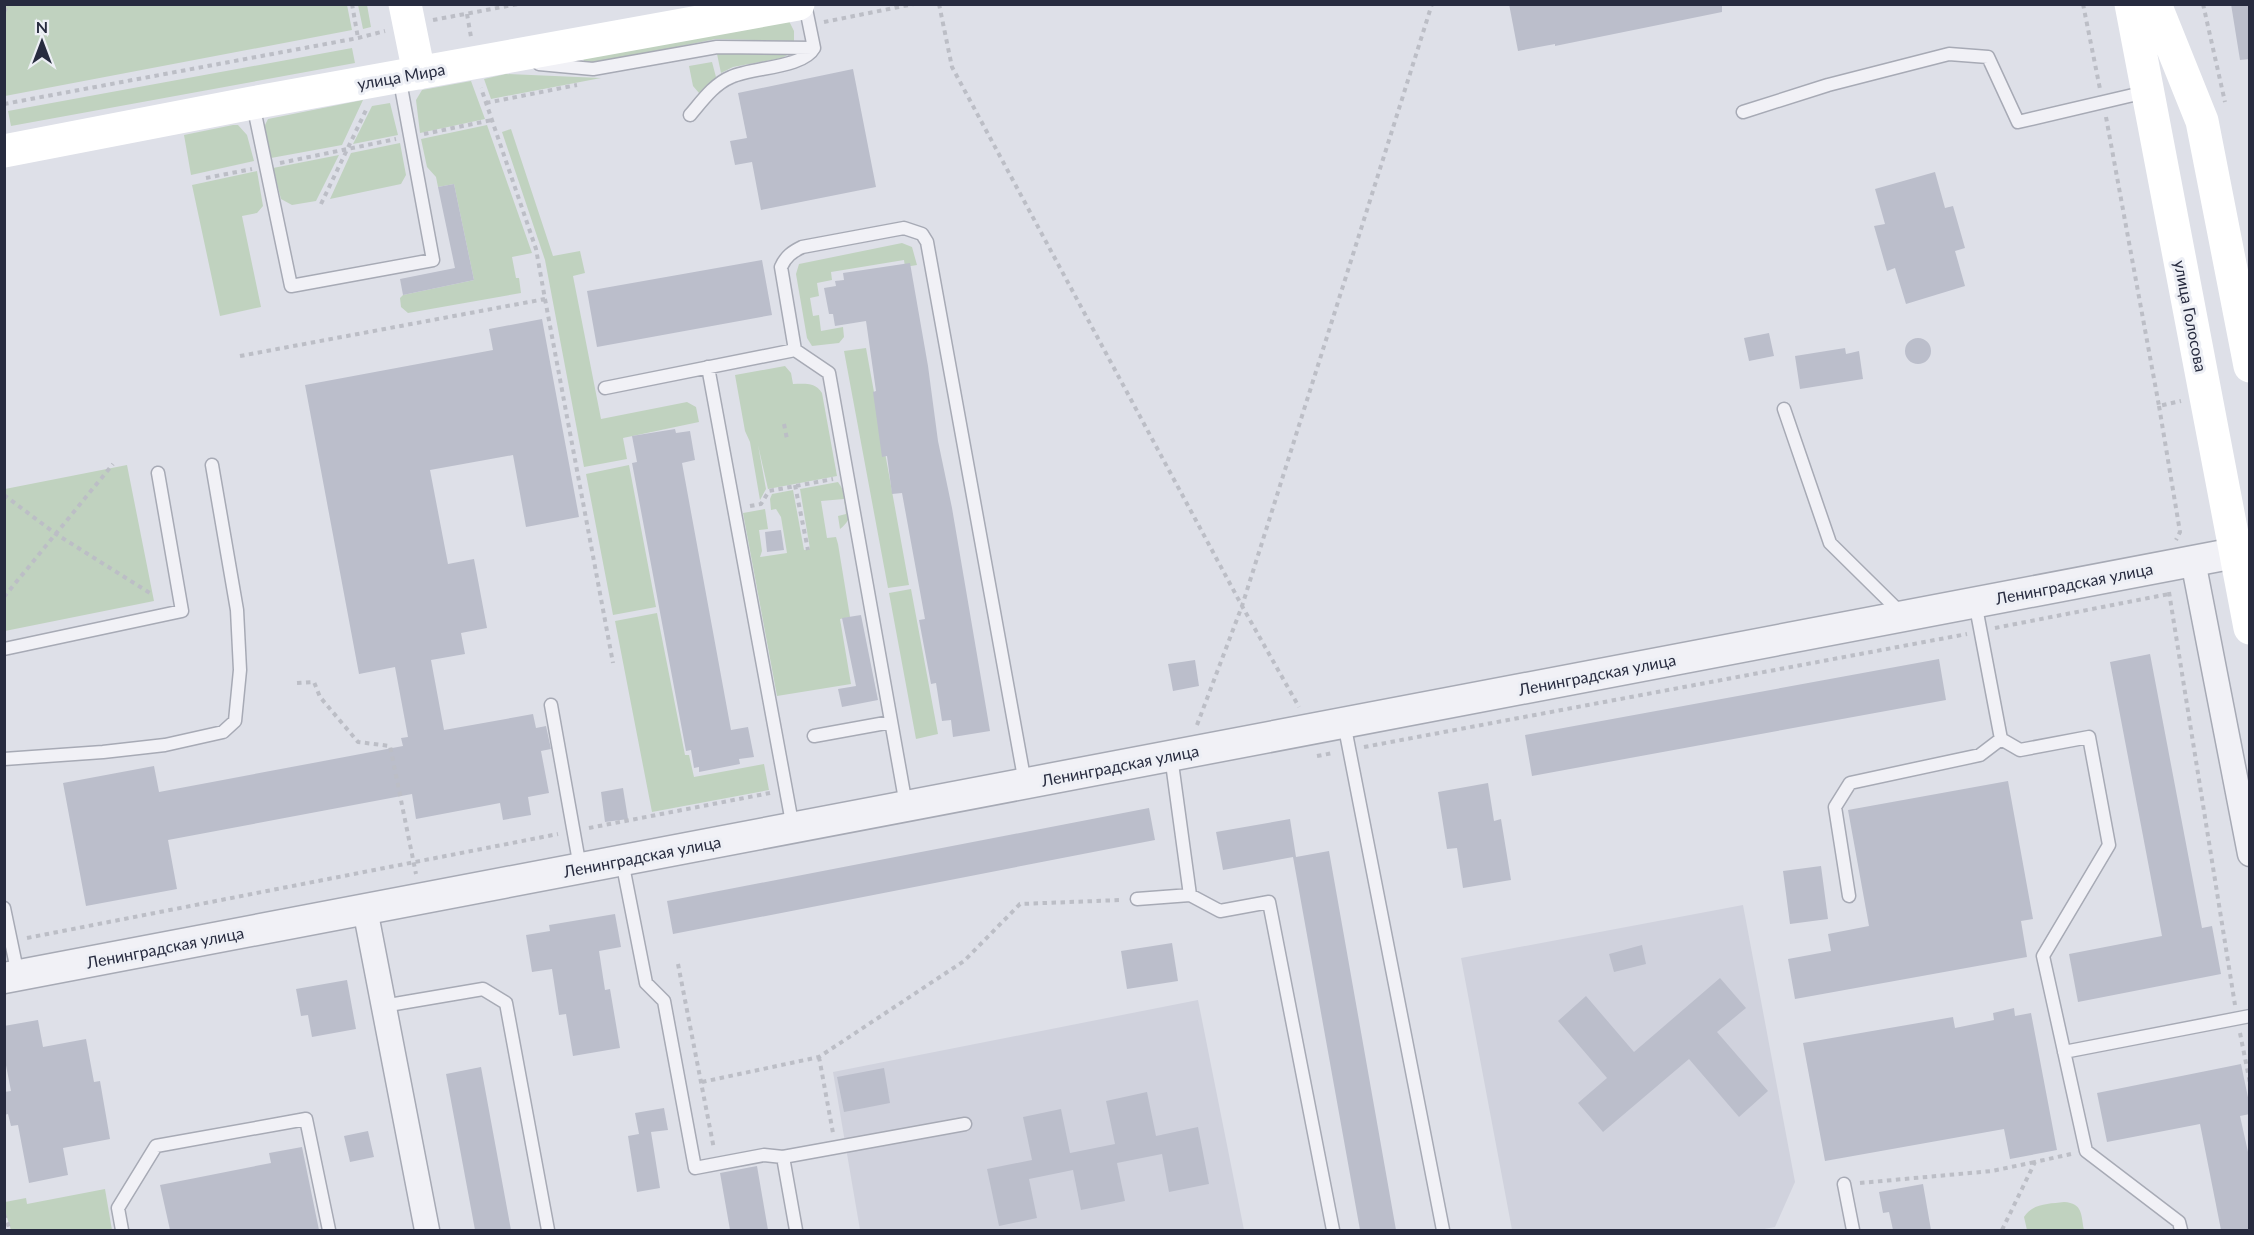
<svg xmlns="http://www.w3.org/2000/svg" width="2254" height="1235" font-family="Lato,sans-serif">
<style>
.built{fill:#d0d2dd}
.green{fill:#c0d2bf}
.building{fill:#bbbecb}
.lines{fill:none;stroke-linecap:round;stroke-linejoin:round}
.service-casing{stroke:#a7aab5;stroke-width:15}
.minor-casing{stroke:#a7aab5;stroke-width:27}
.tertiary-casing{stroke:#a7aab5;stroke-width:33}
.path{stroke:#bcbec6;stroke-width:4;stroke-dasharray:4.5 4.5;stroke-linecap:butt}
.service{stroke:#f1f1f6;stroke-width:12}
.minor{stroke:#f1f1f6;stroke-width:24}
.tertiary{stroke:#f1f1f6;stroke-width:30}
.secondary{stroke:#fff;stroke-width:33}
.labels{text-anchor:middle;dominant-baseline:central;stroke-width:6;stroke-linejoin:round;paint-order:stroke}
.street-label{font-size:16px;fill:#272b3f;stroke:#edeff5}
</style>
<rect width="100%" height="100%" fill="#dee0e8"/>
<!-- built -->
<path class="built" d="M 1743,905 L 1795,1182 L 1775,1227 L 1759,1230 L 1512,1230 L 1461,958 Z
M 1198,1000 L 1244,1230 L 860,1230 L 833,1072 Z"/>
<!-- green -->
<path class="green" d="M 5,4 L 347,5 L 352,30 L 5,96 Z
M 358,5 L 367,5 L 371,27 L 363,29 Z
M 788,19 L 794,31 L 794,41 L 716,39 L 602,62 L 584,62 L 583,58 Z
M 352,48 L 355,63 L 11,126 L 8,111 Z
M 717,54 L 789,54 L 782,58 L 733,67 L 721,73 Z
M 712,62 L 716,77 L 706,90 L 699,93 L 693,86 L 689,66 Z
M 506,74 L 601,78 L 491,99 L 484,79 Z
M 471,81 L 485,119 L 420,133 L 416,100 L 422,90 Z
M 363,100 L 342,145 L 271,158 L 264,127 L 268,119 Z
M 390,103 L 398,135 L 353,144 L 372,106 Z
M 233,125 L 238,125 L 247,135 L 254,161 L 191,175 L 184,135 Z
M 487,125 L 532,253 L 512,257 L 516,278 L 519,278 L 521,293 L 408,313 L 401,307 L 400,298 L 403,295 L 474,280 L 454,184 L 438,187 L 436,177 L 427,167 L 421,139 Z
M 511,129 L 553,256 L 580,251 L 585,273 L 573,276 L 601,419 L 687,402 L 696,407 L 699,422 L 623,438 L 627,459 L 584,467 L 545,260 L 502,132 Z
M 400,143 L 406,175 L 401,184 L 330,199 L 351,153 Z
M 339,155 L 316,201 L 292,205 L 281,199 L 273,168 Z
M 257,171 L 263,206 L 257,213 L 242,216 L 261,307 L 220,316 L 192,185 Z
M 902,243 L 912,247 L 917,265 L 905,267 L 904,260 L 831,272 L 832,280 L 817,283 L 819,296 L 810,298 L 813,316 L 819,315 L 821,331 L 843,327 L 844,337 L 839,343 L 812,346 L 807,338 L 796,274 L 799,264 Z
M 866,348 L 909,585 L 888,588 L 844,351 Z
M 785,366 L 791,373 L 793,384 C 805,384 815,382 822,393 L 837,476 L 768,489 L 758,445 L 766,489 L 760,500 L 750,442 L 745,431 L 735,375 Z
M 127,465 L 154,601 L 5,631 L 5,489 Z
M 629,465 L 656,607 L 613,615 L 586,474 Z
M 838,482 C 848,497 858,516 840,529 L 838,516 L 846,514 L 844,499 L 821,501 L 827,538 L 836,537 L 838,544 L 850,617 L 840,619 L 851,684 L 777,696 L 743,513 L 765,509 L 768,529 L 759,530 L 762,551 L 760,557 L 787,553 L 781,517 L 776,509 L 771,510 L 770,499 L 772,494 L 793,490 L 804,550 L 810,549 L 800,489 Z
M 911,589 L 938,734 L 916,739 L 889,593 Z
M 657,613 L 685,755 L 689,755 L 694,777 L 764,764 L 769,790 L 652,812 L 615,621 Z
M 105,1189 L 112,1230 L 11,1230 L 5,1211 L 5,1202 L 26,1198 L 27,1204 Z
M 2064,1202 C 2083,1203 2081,1215 2084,1230 L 2027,1230 L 2024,1217 C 2033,1203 2049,1204 2064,1202 Z"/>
<!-- building -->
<path class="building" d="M 1509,4 L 1722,4 L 1722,12 L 1555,46 L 1555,44 L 1518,51 Z
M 2231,4 L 2250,4 L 2250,59 L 2240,60 Z
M 853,69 L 876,187 L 761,210 L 752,162 L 735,165 L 730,141 L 747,138 L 738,93 Z
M 1935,172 L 1945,208 L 1953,206 L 1965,248 L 1955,251 L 1965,286 L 1906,304 L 1895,268 L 1887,271 L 1874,226 L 1885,224 L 1875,189 Z
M 454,184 L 474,280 L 403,295 L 400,279 L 455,268 L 438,187 Z
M 762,260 L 772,315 L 597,347 L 587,291 Z
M 910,263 L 928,366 L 938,441 L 952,508 L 990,731 L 953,737 L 951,720 L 942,721 L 936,683 L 931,684 L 919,620 L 925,619 L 902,493 L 892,494 L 887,456 L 882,457 L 873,392 L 876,391 L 866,321 L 835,326 L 833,314 L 829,314 L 824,288 L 836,286 L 835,281 L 844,280 L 843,273 Z
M 542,319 L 579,517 L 526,527 L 513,455 L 430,470 L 448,564 L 474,559 L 487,628 L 461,633 L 465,654 L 431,660 L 444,730 L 533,714 L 536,728 L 546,726 L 551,749 L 541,751 L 549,793 L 528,797 L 531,815 L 503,820 L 500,803 L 416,819 L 412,794 L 168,840 L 177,889 L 86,906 L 63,783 L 154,766 L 159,792 L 403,746 L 401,738 L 408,737 L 395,667 L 359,674 L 305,385 L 493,350 L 489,329 Z
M 1769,333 L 1774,356 L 1749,361 L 1744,338 Z
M1905 351a13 13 0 1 1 26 0a13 13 0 1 1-26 0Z
M 1845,348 L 1846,354 L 1859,351 L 1863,379 L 1800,389 L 1795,356 Z
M 675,429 L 676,433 L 690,431 L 695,460 L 682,463 L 731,730 L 748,727 L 754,757 L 739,759 L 740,764 L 699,772 L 699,767 L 694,768 L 691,750 L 686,751 L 632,463 L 637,462 L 632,436 Z
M 781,530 L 784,550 L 767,552 L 765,532 Z
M 861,615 L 878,700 L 842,707 L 838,689 L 856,686 L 842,618 Z
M 2150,654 L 2202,928 L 2212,926 L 2221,974 L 2078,1002 L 2069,954 L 2162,936 L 2110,662 Z
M 1939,659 L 1946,700 L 1532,776 L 1525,735 Z
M 1195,660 L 1199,686 L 1173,691 L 1168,664 Z
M 2008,781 L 2033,919 L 2021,921 L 2027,957 L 1795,999 L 1788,959 L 1831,951 L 1828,934 L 1869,926 L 1848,810 Z
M 1488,783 L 1494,821 L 1501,819 L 1511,880 L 1463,888 L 1457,848 L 1447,849 L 1438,792 Z
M 623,788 L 628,819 L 605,822 L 601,792 Z
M 1149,808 L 1155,840 L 673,934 L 667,901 Z
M 1290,819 L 1296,857 L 1329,851 L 1396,1230 L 1360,1230 L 1293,857 L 1223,870 L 1216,832 Z
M 1821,866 L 1828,919 L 1790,924 L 1783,871 Z
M 615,914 L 621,947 L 599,951 L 605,990 L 610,989 L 620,1048 L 573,1056 L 566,1014 L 559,1015 L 552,969 L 532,972 L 526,935 L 550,931 L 549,925 Z
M 1172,943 L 1178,981 L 1127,989 L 1121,951 Z
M 1642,945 L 1646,964 L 1614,972 L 1609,954 Z
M 1720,978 L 1746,1008 L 1717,1032 L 1768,1091 L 1739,1117 L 1689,1059 L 1603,1132 L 1578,1103 L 1607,1078 L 1558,1021 L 1586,996 L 1634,1052 Z
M 347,980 L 356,1029 L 312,1037 L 308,1015 L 301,1016 L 296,989 Z
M 2014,1008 L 2015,1016 L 2031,1013 L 2057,1150 L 2010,1159 L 2004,1129 L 1825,1161 L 1803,1043 L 1953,1017 L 1955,1028 L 1994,1020 L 1993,1013 Z
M 38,1020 L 43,1047 L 86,1039 L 94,1082 L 100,1081 L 110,1139 L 63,1148 L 68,1175 L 29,1183 L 18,1125 L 11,1126 L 8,1114 L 4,1115 L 4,1092 L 11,1091 L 4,1055 L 4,1026 Z
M 2241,1064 L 2250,1107 L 2250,1114 L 2240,1116 L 2250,1161 L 2250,1230 L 2221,1230 L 2200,1124 L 2107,1142 L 2097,1093 Z
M 481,1067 L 511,1230 L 475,1230 L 446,1074 Z
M 884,1068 L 890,1103 L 844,1112 L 837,1077 Z
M 1147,1092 L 1156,1136 L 1198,1127 L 1209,1184 L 1169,1192 L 1162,1154 L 1117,1163 L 1125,1201 L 1081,1210 L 1073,1170 L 1029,1179 L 1037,1218 L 999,1226 L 987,1169 L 1032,1160 L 1023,1117 L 1061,1109 L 1070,1153 L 1115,1144 L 1106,1101 Z
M 664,1108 L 668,1130 L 651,1132 L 660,1188 L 637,1192 L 628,1136 L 639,1134 L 635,1113 Z
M 368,1131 L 374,1157 L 350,1162 L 344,1136 Z
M 302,1147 L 319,1230 L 170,1230 L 160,1185 L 271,1163 L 269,1153 Z
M 757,1166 L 768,1230 L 730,1230 L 720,1173 Z
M 1923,1184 L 1931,1230 L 1893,1230 L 1889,1212 L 1883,1213 L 1879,1192 Z"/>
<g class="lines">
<!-- service casing -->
<g class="service-casing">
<path id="service" d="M 539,64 L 593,69 L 717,47 L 814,48
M 253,104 L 291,286 L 433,260 L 399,76
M 1743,112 L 1828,85 L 1949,54 L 1988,57 L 2018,122 L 2146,92
M 690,115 C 702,101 714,84 731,77 C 753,67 803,68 814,48 L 805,4
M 708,367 L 793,828
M 605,388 L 795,350
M 1784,409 L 1830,543 L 1901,613
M 1975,602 L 2001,739 L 2020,750 L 2089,737 L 2109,845 L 2043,956 L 2086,1151 L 2179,1222 L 2181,1230
M 4,649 L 182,611 L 158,473
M 551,705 L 578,856
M 1344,723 L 1443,1230
M 814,736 L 891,722
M 1171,756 L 1190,895 L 1220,911 L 1269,902 L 1333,1230
M 4,759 L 103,752 L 165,745 L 223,732 L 235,721 L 240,670 L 237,610 L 212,465
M 906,805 L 829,373 L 795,350 L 781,267 C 786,256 792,252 802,247 L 904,228 L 922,234 L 927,242 L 1025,783
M 622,861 L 646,983 L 664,1001 L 695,1168 L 764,1155 L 783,1157 L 796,1230
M 1849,896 L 1835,807 L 1850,783 L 1980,755 L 2001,739
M 1137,899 L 1190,895
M 4,908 L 18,975
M 383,1006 L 483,989 L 506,1003 L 548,1230
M 2064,1052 L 2250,1016
M 783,1157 L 965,1124
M 1844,1184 L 1853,1230
M 122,1230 L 118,1208 L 156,1146 L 306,1119 L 329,1230"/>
</g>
<!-- minor casing -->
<g class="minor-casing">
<path id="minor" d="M 2193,561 L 2250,854
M 365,909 L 427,1230"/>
</g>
<!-- tertiary casing -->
<g class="tertiary-casing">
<path id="tertiary" d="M 4,978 L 2235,553"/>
</g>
<!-- path -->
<path class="path" d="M 352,4 L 358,38
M 939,4 L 952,67 L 1242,606 L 1299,707
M 2083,4 L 2100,89
M 2203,4 L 2225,102
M 4,12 L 8,4
M 467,14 L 471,37
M 433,20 L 518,4
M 824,22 L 914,4
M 486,103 L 577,85
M 4,104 L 358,38 L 385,31
M 2106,117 L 2159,406 L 2181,401
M 424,134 L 492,120
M 280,163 L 396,139
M 206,178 L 252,169
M 321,204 L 367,108
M 545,299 L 613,663
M 240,356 L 545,299 L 536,249 L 481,88
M 2159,406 L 2180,532 L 2176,540
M 784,424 L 787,439
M 795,485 L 808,550
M 4,495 L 56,534 L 153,595
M 750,506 L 761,504 L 769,491 L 833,479
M 2169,592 L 2235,1005
M 4,597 L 113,464
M 1995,628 L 2169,594
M 297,683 L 314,682 L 320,697 L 358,742 L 390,746 L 416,874
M 1197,725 L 1242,606 L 1432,4
M 1364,747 L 1967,634
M 1317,756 L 1333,753
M 589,828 L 770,793
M 27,938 L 558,834
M 678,964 L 714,1149
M 2240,1033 L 2250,1083
M 819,1057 L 833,1133
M 702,1082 L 819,1057 L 964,961 L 1020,904 L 1121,900
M 1860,1183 L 1992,1171 L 2035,1162
M 4,1214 L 10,1230
M 2002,1230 L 2035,1162 L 2071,1154"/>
<!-- service -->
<use href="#service" class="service"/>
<!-- minor -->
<use href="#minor" class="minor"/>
<!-- tertiary -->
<use href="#tertiary" class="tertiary"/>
<!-- secondary -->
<path class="secondary" d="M 405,4 L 419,73
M 2131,4 L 2250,628
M 2155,4 L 2202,121 L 2250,366
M 4,151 L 252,103 L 798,4"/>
</g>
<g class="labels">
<!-- street labels -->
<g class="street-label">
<text transform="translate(401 76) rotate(-10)">улица Мира</text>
<text transform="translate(2191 316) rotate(79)">улица Голосова</text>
<text transform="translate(2074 583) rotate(-11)">Ленинградская улица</text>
<text transform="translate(1597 674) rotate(-11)">Ленинградская улица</text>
<text transform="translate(1120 765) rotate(-11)">Ленинградская улица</text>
<text transform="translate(642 856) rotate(-11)">Ленинградская улица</text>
<text transform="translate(165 947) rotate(-11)">Ленинградская улица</text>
</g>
</g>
<!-- border -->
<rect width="2254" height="1235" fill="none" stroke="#272b3f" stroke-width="12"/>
<!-- north arrow -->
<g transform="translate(42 42)" stroke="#edeff5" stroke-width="4.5" paint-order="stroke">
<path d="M0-4.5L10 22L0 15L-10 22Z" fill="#272b3f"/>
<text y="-9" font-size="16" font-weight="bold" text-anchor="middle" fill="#272b3f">N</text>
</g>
</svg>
